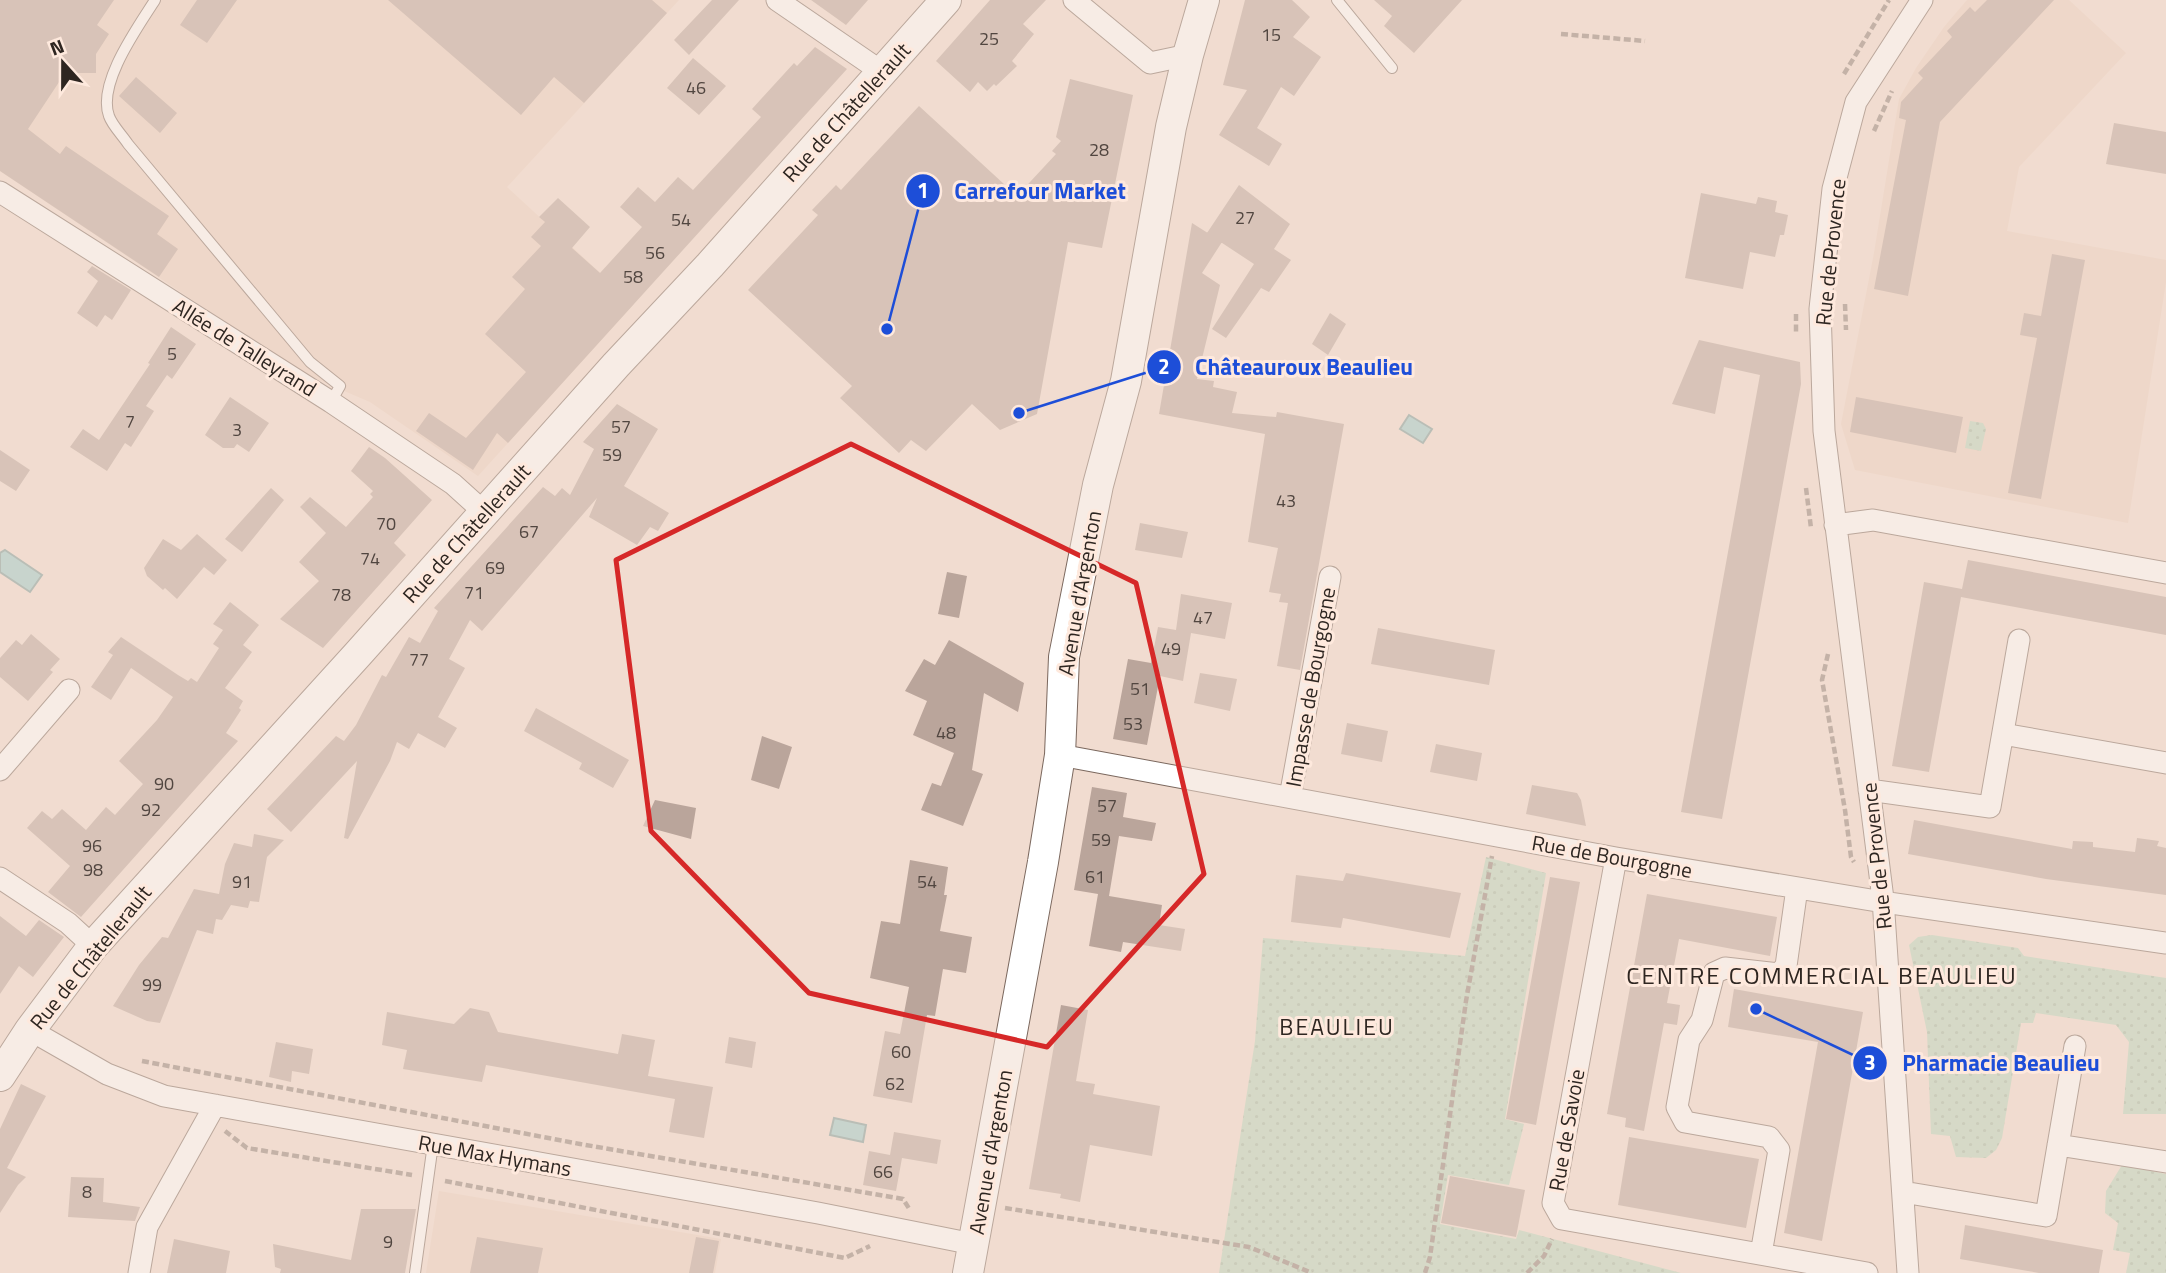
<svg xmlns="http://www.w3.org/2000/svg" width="2166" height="1273" font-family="'Titillium Web',sans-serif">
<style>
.built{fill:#ecd0c0}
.green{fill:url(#green-dots)}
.water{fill:#97cacb;stroke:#789998;stroke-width:2}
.building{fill:#baa59b}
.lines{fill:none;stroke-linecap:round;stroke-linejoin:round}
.lane-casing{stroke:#7b685e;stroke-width:12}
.street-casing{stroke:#7b685e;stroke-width:23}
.secondary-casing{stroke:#7b685e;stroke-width:32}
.path{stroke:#8e7f77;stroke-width:4.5;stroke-dasharray:7 3.5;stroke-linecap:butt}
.lane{stroke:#fff;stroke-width:10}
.street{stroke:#fff;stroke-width:21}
.secondary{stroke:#fff;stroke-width:30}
.marked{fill:none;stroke:#d62828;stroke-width:5;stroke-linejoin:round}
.labels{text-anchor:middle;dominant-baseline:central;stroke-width:6;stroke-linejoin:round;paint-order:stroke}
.number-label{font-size:18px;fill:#514640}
.street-label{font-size:21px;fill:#2e2621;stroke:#fee9dd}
.neighbourhood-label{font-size:23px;letter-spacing:2px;fill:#2e2621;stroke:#fee9dd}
.quarter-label{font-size:24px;letter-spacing:2px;fill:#2e2621;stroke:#fee9dd}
.leader{fill:none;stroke:#1d4ed8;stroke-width:2.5}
.callout-dot{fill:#1d4ed8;stroke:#fee9dd;stroke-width:2.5}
.mark-label{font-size:21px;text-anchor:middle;font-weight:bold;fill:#fff}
.callout-label{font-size:23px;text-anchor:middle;font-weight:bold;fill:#1d4ed8;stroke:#fee9dd;stroke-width:6;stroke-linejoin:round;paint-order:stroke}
</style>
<defs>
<pattern id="green-dots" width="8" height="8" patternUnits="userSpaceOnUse" patternTransform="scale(1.75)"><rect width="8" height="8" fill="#b6d6bc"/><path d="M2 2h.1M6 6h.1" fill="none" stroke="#9db8a1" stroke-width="1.8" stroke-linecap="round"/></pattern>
</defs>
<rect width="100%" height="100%" fill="#f1dcd0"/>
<!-- built -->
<path class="built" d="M 0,0 L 679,0 L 507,187 L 634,304 L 478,476 L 370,402 L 300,372 L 0,171 Z
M 1967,0 L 2069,0 L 2126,53 L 2019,167 L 2007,231 L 2166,260 L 2166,282 L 2128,523 L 1855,470 L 1841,424 L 1874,253 L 1899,99 L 1916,68 L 1944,27 Z
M 439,1191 L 721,1239 L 715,1273 L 426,1273 Z"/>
<!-- green -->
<path class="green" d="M 1970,421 L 1983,423 L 1986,429 L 1981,451 L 1965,448 Z
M 1486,857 L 1546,873 L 1505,1119 L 1524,1124 L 1509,1185 L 1448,1175 L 1440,1224 L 1516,1239 L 1519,1230 L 1681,1273 L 1219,1273 L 1255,1041 L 1263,938 L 1465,956 Z
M 1932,935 L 2018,948 L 2024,956 L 2166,978 L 2166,1114 L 2123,1114 L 2129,1042 L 2116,1025 L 2036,1013 L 2033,1023 L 2021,1023 L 2002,1138 L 1996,1150 L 1986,1158 L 1956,1157 L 1950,1136 L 1931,1134 L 1927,1032 L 1909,945 L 1918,937 Z
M 2122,1165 L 2166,1174 L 2166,1273 L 2126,1273 L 2130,1253 L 2113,1250 L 2118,1223 L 2105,1213 L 2106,1191 Z"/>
<!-- water -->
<path class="water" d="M 1409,415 L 1432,429 L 1423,443 L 1400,429 Z
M 5,550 L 42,575 L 30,592 L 0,572 L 0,553 Z
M 834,1118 L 866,1125 L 863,1142 L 830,1135 Z"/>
<!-- building -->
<path class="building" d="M 0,0 L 114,0 L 97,25 L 109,34 L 96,54 L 96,73 L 65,73 L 28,129 L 60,154 L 66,146 L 169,216 L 157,234 L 178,249 L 159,277 L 0,171 Z
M 197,0 L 237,0 L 207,43 L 180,25 Z
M 388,0 L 652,0 L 667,13 L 584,103 L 554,77 L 521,115 Z
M 712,0 L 739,0 L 689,55 L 674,40 Z
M 811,0 L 868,0 L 846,25 Z
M 990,0 L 1046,0 L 1023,24 L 1034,34 L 1012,61 L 1017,66 L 996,86 L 994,84 L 987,91 L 978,82 L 970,92 L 936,61 Z
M 1245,0 L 1292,0 L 1310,17 L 1293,37 L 1321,57 L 1294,96 L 1281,87 L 1257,128 L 1282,144 L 1269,166 L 1219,135 L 1247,90 L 1223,85 Z
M 1374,0 L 1462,0 L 1414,53 L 1384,26 L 1392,16 Z
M 1987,0 L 2054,0 L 1940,122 L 1908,296 L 1874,289 L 1906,120 L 1899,118 L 1901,102 L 1923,78 L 1918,73 L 1952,37 L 1947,31 L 1970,7 L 1975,12 Z
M 815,47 L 847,69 L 508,443 L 497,433 L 473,470 L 416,431 L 429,413 L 466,438 L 526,372 L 485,334 L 525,289 L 512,277 L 541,246 L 531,237 L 545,222 L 539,217 L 558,198 L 590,227 L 572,248 L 600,273 L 642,227 L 620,207 L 638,187 L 655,202 L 678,177 L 693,190 L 761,117 L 752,109 L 794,63 L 797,66 Z
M 693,58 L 726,86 L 699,115 L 667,88 Z
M 136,77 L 177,113 L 160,133 L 119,96 Z
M 1070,79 L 1133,95 L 1102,248 L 1068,242 L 1037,414 L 1000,430 L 972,404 L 926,451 L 911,440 L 899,453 L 840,398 L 852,386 L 748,290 L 818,215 L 812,210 L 836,185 L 841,190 L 919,106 L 1017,196 L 1056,154 L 1052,151 L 1061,141 L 1056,137 Z
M 2114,123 L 2166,132 L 2166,174 L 2106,164 Z
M 1239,185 L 1290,224 L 1274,249 L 1291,260 L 1269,292 L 1261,288 L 1226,338 L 1212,329 L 1254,264 L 1207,233 Z
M 1701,193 L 1756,204 L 1758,197 L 1777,201 L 1775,212 L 1788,215 L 1784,235 L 1780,235 L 1775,257 L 1750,252 L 1743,289 L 1685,278 Z
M 1192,223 L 1222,242 L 1202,273 L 1220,285 L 1197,379 L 1214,381 L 1213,387 L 1237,392 L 1232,413 L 1276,417 L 1277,412 L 1344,424 L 1300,670 L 1277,666 L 1288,603 L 1279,602 L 1281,594 L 1269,592 L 1278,548 L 1248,542 L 1265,434 L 1159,414 Z
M 2052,254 L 2085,260 L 2041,499 L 2008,493 L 2037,338 L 2020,335 L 2024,313 L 2041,316 Z
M 92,266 L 131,290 L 112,320 L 105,315 L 97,327 L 77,313 L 98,281 L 87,272 Z
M 1330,313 L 1346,324 L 1328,355 L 1312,344 Z
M 171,327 L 196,344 L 172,379 L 167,375 L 146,406 L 154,411 L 131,447 L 125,443 L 107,471 L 70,447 L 83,429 L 99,440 L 150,364 L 148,363 Z
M 1699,340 L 1800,362 L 1801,384 L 1722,819 L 1681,812 L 1760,375 L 1724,367 L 1715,414 L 1672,404 Z
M 230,397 L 269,423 L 249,452 L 237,444 L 234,448 L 223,448 L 205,435 Z
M 1856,397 L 1963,417 L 1956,453 L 1850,432 Z
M 617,404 L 658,429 L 624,486 L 669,513 L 658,531 L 650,527 L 637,545 L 589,517 L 597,498 L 482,631 L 470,620 L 449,659 L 465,668 L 438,717 L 457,728 L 445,748 L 418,733 L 409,749 L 397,742 L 390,761 L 348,839 L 344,838 L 357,761 L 291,832 L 267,809 L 336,736 L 344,741 L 356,725 L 382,675 L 386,677 L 409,637 L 420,643 L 438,611 L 434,608 L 543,487 L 555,496 L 562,488 L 570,495 L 594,449 L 583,442 Z
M 369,447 L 385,458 L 432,500 L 394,543 L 406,555 L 323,648 L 280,619 L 319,581 L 299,562 L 326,533 L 300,507 L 310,497 L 346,527 L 373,497 L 370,494 L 373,491 L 351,471 Z
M 0,450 L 30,470 L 16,491 L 0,481 Z
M 271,488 L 284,500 L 242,552 L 225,539 Z
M 1140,523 L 1188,532 L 1182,558 L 1135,550 Z
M 197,534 L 227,560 L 214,575 L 204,567 L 177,599 L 165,588 L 163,590 L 147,576 L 144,568 L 163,539 L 181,550 Z
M 1968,560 L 2166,597 L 2166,635 L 1961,597 L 1929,772 L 1892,766 L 1924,582 L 1962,589 Z
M 947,572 L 967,576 L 959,618 L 938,614 Z
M 1181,594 L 1232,603 L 1225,639 L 1191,633 L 1183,681 L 1160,676 L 1147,745 L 1113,739 L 1128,659 L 1151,663 L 1158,627 L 1176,630 Z
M 230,602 L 259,625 L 243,645 L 252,652 L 225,688 L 243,701 L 239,708 L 241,710 L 226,733 L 238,741 L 81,917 L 48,892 L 70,866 L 27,828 L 42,811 L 52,819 L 62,809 L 86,830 L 106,807 L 115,815 L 143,784 L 119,761 L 157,720 L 173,697 L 131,668 L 111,700 L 91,687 L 113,655 L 108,652 L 121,637 L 178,675 L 188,681 L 191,678 L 197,682 L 219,648 L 213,644 L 223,630 L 213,624 Z
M 1378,628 L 1495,650 L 1489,685 L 1371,664 Z
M 31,634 L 60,659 L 50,670 L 53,672 L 28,701 L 0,677 L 0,658 L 16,640 L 22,645 Z
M 949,640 L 1024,683 L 1018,712 L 984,693 L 972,770 L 983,774 L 963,826 L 921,810 L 932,783 L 941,786 L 954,753 L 913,735 L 927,701 L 905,691 L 924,659 L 935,665 Z
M 1200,673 L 1237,679 L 1230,711 L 1194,703 Z
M 536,708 L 629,760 L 613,788 L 579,769 L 582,763 L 524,731 Z
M 1347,723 L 1388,731 L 1382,762 L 1341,754 Z
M 762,736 L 792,747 L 779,789 L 751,780 Z
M 1436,744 L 1482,753 L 1477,781 L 1430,772 Z
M 1532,785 L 1577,793 L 1581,800 L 1586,826 L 1526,814 Z
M 1092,787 L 1127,793 L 1123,817 L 1156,823 L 1152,841 L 1119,836 L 1109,896 L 1162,905 L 1159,925 L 1185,929 L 1181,951 L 1123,942 L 1121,952 L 1089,946 L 1098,894 L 1074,890 Z
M 655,800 L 696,808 L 691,839 L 643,826 Z
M 1914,820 L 2072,849 L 2073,841 L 2093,842 L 2093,847 L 2135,852 L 2137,838 L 2159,841 L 2157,846 L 2166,848 L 2166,895 L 2046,879 L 1908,854 Z
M 254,834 L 284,840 L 267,857 L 259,902 L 250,901 L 248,908 L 231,905 L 222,920 L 216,919 L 213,934 L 197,930 L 160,1023 L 147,1021 L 113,1006 L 139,965 L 162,937 L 168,938 L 194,889 L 219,894 L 225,864 L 234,843 L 252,847 Z
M 910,860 L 948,867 L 944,895 L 947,895 L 940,931 L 972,937 L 966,973 L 943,969 L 935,1016 L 927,1015 L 912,1103 L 873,1096 L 885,1031 L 900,1034 L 909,987 L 870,978 L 881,921 L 900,924 Z
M 1346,873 L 1461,893 L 1450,938 L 1343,918 L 1341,928 L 1291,922 L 1296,875 L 1343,881 Z
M 1550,877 L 1580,882 L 1536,1125 L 1506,1119 Z
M 1647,894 L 1777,917 L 1770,956 L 1679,939 L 1667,1003 L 1680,1005 L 1677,1025 L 1664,1023 L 1644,1131 L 1625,1127 L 1626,1118 L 1607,1114 Z
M 0,916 L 26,936 L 39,920 L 64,937 L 33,977 L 19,966 L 0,994 Z
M 1734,989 L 1863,1012 L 1822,1241 L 1784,1233 L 1818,1042 L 1728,1027 Z
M 1061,1005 L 1088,1010 L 1076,1081 L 1095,1084 L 1093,1094 L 1160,1106 L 1152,1156 L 1090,1145 L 1080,1202 L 1060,1198 L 1061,1194 L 1029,1189 Z
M 470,1008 L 489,1012 L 498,1032 L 618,1054 L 622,1034 L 655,1040 L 648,1076 L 713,1087 L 704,1138 L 669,1132 L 675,1099 L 486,1065 L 482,1082 L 403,1069 L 407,1050 L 382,1045 L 387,1012 L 454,1024 Z
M 729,1037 L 756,1042 L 752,1068 L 725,1063 Z
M 276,1042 L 313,1049 L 309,1074 L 292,1071 L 291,1082 L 269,1077 Z
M 21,1084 L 46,1096 L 7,1168 L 26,1177 L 18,1185 L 0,1213 L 0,1129 Z
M 894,1132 L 941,1140 L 937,1164 L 902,1158 L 896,1191 L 863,1185 L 869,1151 L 890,1155 Z
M 1629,1137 L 1759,1159 L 1746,1228 L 1618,1205 Z
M 1450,1176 L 1525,1190 L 1516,1237 L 1441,1223 Z
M 71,1177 L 104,1178 L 103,1202 L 140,1207 L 135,1221 L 68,1217 Z
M 361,1209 L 416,1209 L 405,1273 L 280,1273 L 281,1269 L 275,1267 L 273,1244 L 351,1260 Z
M 1965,1225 L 2103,1250 L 2099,1273 L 2039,1273 L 1960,1259 Z
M 477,1237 L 543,1248 L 538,1273 L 470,1273 Z
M 696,1237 L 719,1241 L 713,1273 L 689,1273 Z
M 174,1239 L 230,1251 L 226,1273 L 167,1273 Z"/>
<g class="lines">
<!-- lane casing -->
<g class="lane-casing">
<path id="lane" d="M 155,0 C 138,27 97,83 109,116 C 112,125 122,135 128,144 L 310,362 L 340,386 L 331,402
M 1337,0 L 1392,68
M 415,1273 L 433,1144"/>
</g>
<!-- street casing -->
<g class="street-casing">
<path id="street" d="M 777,0 L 882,72
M 1074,0 L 1150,63 L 1188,55
M 0,192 L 331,402 L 453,484 L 484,512
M 1835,525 L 1873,520 L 2166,573
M 2003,734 L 2166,763
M 1060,755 L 1616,858 L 1883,902 L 2166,943
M 0,770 L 69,690
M 1869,790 L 1990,807 L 2019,640
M 1290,797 L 1330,577
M 1616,858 L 1553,1203 L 1562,1219 L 1867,1273
M 0,878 L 68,923 L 93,946
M 30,1030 L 107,1074 L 164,1096 L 818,1213 L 973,1244
M 2058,1145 L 2166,1162
M 1903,1192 L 2046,1216 L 2075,1046
M 1761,1254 L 1779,1150 L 1769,1137 L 1685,1122 L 1677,1107 L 1689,1040 L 1702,1020 L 1714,973 L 1725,968 L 1779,974 L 1786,966 L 1797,888
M 139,1273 L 147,1227 L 215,1105
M 1908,1273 L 1883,899 L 1824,431 L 1820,309 L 1833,189 L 1856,102 L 1922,0"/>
</g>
<!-- secondary casing -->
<g class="secondary-casing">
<path id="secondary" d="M 0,1076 L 30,1030 L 93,946 L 358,654 L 616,365 L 710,265 L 946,0
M 968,1273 L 1043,862 L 1060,755 L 1064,657 L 1098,485 L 1126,381 L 1171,127 L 1188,55 L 1204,0"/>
</g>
<!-- path -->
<path class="path" d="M 1561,34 L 1645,41
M 1844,74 L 1889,0
M 1874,131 L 1892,91
M 1845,304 L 1846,330
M 1796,314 L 1796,333
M 1806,488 L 1811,528
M 1828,654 L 1822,680 L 1845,810 L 1851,857 L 1854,862
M 142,1061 L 580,1144 L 903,1199 L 910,1210
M 225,1131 L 247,1148 L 412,1175
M 445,1181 L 845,1258 L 870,1246
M 1005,1208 L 1249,1247 L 1312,1273
M 1425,1273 L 1430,1257 L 1466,1001 L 1492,856
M 1527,1273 L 1544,1256 L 1552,1239"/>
<!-- lane -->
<use href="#lane" class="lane"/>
<!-- street -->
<use href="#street" class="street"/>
<!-- secondary -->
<use href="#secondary" class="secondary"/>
</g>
<!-- marked area -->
<path d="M0 0H2166V1273H0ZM 851,444 L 1136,583 L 1204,874 L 1047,1047 L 809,993 L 651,831 L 616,560 Z" fill="#f1dcd0" fill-opacity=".55" fill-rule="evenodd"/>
<path class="marked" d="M 851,444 L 1136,583 L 1204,874 L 1047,1047 L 809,993 L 651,831 L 616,560 Z"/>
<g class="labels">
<!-- number labels -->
<g class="number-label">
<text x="1271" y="34">15</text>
<text x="989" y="38">25</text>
<text x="696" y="87">46</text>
<text x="1099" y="149">28</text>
<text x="1245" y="217">27</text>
<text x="681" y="219">54</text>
<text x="655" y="252">56</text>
<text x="633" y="276">58</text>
<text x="172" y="353">5</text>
<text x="130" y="421">7</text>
<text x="621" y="426">57</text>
<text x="237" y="429">3</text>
<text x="612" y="454">59</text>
<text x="1286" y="500">43</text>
<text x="386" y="523">70</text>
<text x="529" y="531">67</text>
<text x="370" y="558">74</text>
<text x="495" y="567">69</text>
<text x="474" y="592">71</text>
<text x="341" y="594">78</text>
<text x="1203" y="617">47</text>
<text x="1171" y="648">49</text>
<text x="419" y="659">77</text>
<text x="1140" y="688">51</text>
<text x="1133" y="723">53</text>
<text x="946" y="732">48</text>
<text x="164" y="783">90</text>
<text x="1107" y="805">57</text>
<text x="151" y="809">92</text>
<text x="1101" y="839">59</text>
<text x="92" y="845">96</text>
<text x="93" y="869">98</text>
<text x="1095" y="876">61</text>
<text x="242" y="881">91</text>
<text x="927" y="881">54</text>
<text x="152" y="984">99</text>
<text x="901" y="1051">60</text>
<text x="895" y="1083">62</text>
<text x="883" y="1171">66</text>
<text x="87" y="1191">8</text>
<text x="388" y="1241">9</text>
</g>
<!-- street labels -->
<g class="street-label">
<text transform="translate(846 112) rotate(-48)">Rue de Châtellerault</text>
<text transform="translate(1830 252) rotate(-84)">Rue de Provence</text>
<text transform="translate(245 347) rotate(32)">Allée de Talleyrand</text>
<text transform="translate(466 533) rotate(-48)">Rue de Châtellerault</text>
<text transform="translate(1079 593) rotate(-80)">Avenue d'Argenton</text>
<text transform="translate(1310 687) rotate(-80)">Impasse de Bourgogne</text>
<text transform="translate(1612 856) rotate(10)">Rue de Bourgogne</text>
<text transform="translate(1876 856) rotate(-96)">Rue de Provence</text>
<text transform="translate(90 957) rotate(-51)">Rue de Châtellerault</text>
<text transform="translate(1566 1130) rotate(-80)">Rue de Savoie</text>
<text transform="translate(990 1152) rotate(-80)">Avenue d'Argenton</text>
<text transform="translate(495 1155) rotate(10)">Rue Max Hymans</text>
</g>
<!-- neighbourhood labels -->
<g class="neighbourhood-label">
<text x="1337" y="1026">BEAULIEU</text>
</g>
<!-- quarter labels -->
<g class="quarter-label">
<text x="1822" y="975">CENTRE COMMERCIAL BEAULIEU</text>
</g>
</g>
<!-- callouts -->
<path class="leader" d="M887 329L923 191M1019 413L1164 367M1756 1009L1870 1063"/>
<g class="callout-dot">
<circle cx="887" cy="329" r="7"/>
<circle cx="1019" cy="413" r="7"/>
<circle cx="1756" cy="1009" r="7"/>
<circle cx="923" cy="191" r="18"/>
<circle cx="1164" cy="367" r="18"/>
<circle cx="1870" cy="1063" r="18"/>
</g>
<g class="mark-label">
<text x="923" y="198">1</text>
<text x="1164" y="374">2</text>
<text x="1870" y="1070">3</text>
</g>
<g class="callout-label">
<text x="1040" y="199">Carrefour Market</text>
<text x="1304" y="375">Châteauroux Beaulieu</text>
<text x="2001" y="1071">Pharmacie Beaulieu</text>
</g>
<!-- north arrow -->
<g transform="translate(63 63) rotate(339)" stroke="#fee9dd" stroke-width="5" paint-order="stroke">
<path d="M0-5L12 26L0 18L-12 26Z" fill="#2e2621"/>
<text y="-10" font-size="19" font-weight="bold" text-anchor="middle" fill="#2e2621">N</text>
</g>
</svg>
